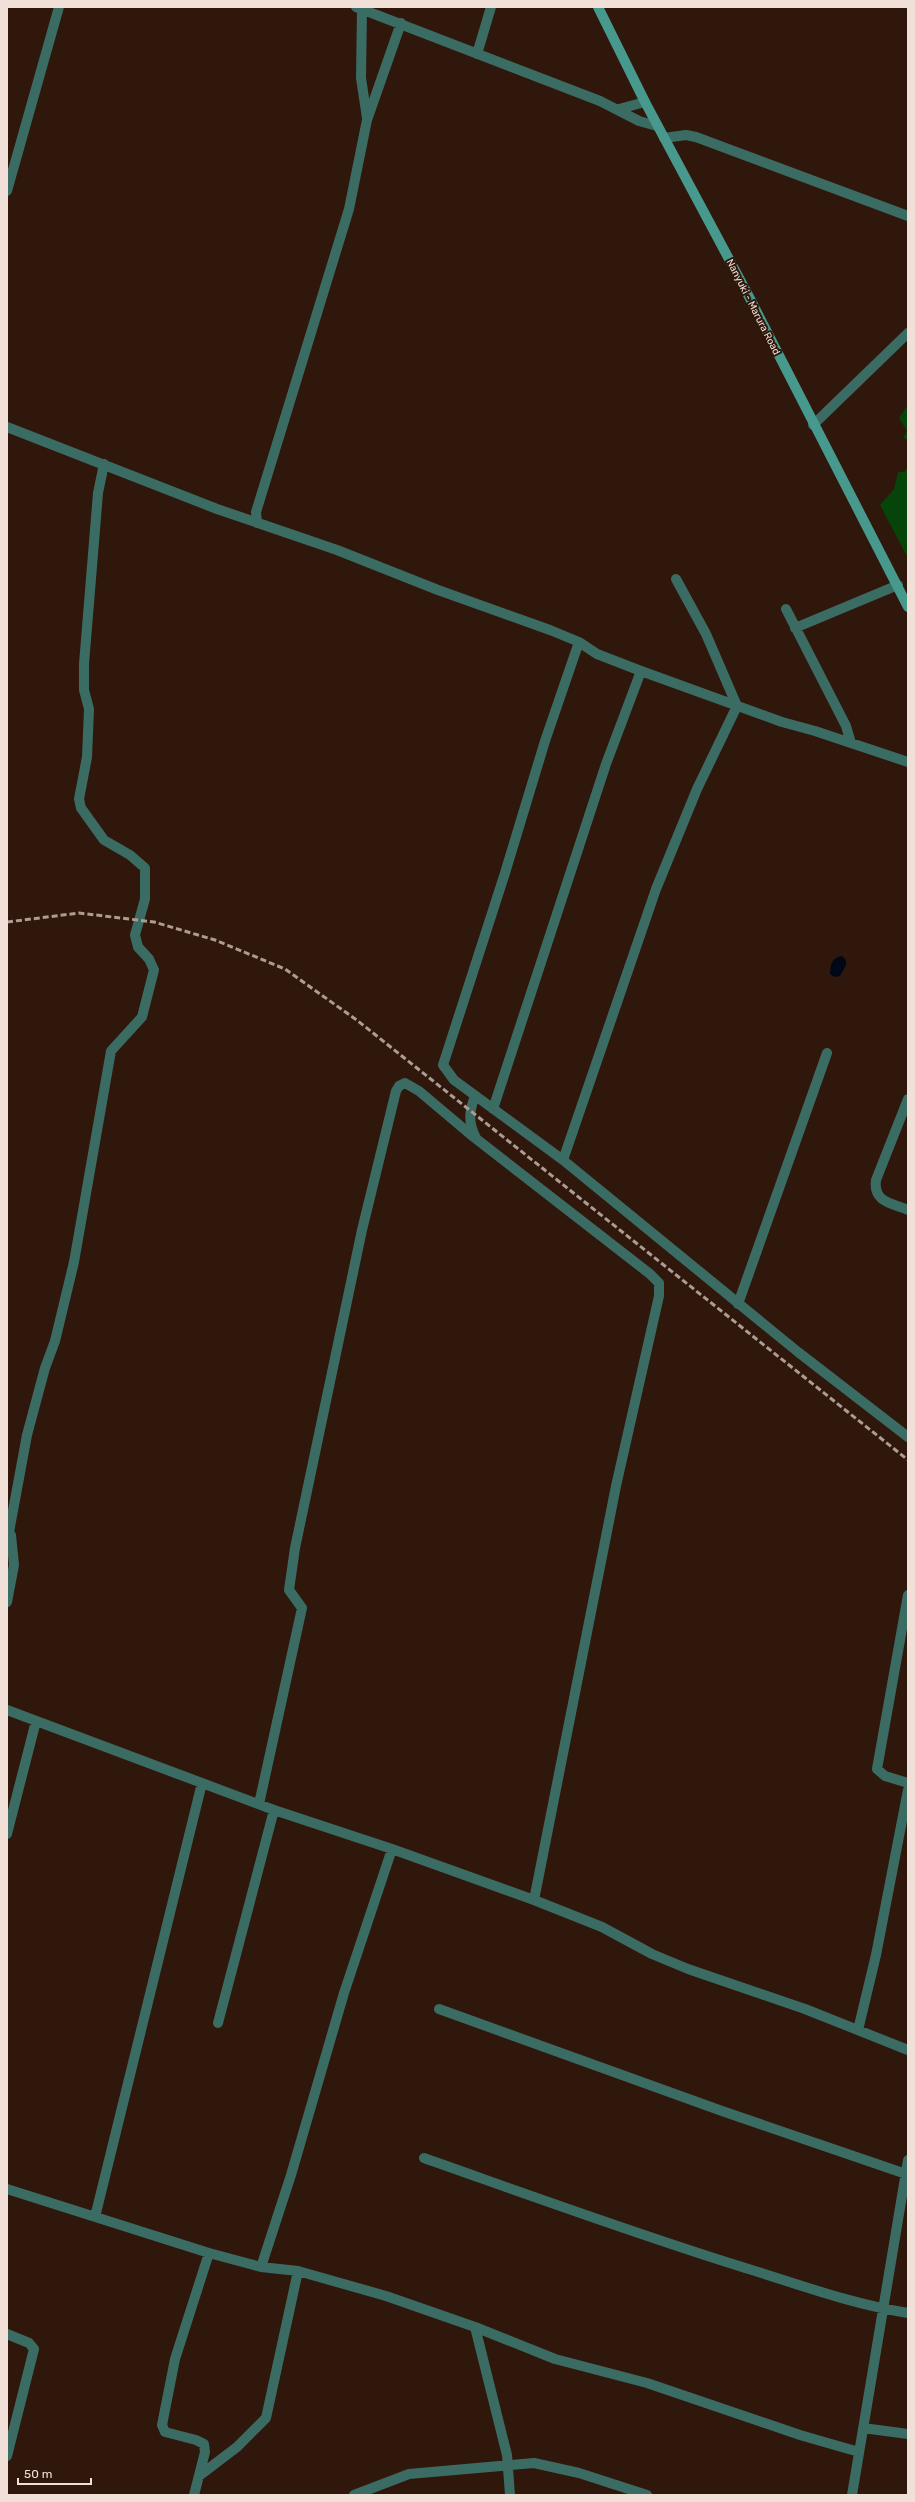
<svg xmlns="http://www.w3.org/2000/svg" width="915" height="2502" font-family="Rubik,sans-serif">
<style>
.green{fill:#054509}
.water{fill:#000717}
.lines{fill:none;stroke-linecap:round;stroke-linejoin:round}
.street{stroke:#3b6c64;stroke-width:10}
.secondary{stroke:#46998c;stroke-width:10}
.rail{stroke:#ae9b92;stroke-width:3;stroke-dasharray:6 3;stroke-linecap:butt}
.labels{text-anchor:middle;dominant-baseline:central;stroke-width:4;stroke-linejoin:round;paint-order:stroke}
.street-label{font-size:10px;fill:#f1e0d8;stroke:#2f170c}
</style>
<rect width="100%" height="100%" fill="#2f170c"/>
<!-- green -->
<path class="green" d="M 907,406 L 908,406 L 908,440 L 903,438 L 907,431 L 899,418 Z
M 908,468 L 908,558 L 880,505 L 894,489 L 898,472 L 904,472 Z"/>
<!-- water -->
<path class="water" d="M 842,956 L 846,960 L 846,965 L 840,976 L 835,977 L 830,974 C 831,965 831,958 842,956 Z"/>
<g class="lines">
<!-- street -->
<path class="street" d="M 356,7 L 600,101 L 639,121 L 657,126
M 362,9 L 361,78 L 367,118
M 477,54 L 491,7
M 619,109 L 645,102
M 664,138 L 686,135 L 696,137 L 908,216
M 7,191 L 59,7
M 813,425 L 908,333
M 7,427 L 217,509 L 337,550 L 438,590 L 550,630 L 579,642 L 597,654 L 641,671 L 782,722 L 815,731 L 908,762
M 257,523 L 256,512 L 349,209 L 367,120 L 401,23
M 786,609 L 846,726 L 851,743
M 795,628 L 898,585
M 579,642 L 545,741 L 505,873 L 443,1065 L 454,1080 L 563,1160 L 798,1352 L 908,1437
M 475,1096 C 469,1111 468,1123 476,1138
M 908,1099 L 876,1180 C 873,1202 891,1203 908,1210
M 493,1109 L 606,764 L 641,671
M 563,1160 L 656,889 L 697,789 L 737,706 L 706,634 L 676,579
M 738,1304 L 827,1053
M 7,1543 L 27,1435 L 45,1368 L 55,1341 L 74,1262 L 111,1051 L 142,1017 L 154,970 L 149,959 L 138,947 L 135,935 L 145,899 L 145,868 L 130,855 L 104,840 L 81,808 L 79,799 L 87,757 L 89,709 L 84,690 L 84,664 L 98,493 L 104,464
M 908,1595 L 877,1769 L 885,1776 L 908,1783
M 7,1602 L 14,1565 L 11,1535
M 7,1710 L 274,1810 L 392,1849 L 534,1900 L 602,1927 L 652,1954 L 688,1969 L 805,2009 L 908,2050
M 259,1804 L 302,1608 L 289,1590 L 295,1548 L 362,1230 L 396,1091 L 399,1086 L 405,1083 L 419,1091 L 470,1134 L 650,1274 L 659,1283 L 659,1296 L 616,1486 L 534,1900
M 7,1834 L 36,1721
M 439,2009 L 722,2111 L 906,2174 L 908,2178
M 218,2023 L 274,1810
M 858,2030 L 876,1955 L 908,1790
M 424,2158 C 529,2195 633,2233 739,2266 C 795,2283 850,2304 908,2313
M 7,2189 L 209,2253 L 261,2267 L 298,2271 L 386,2296 L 475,2327 L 555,2359 L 647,2383 L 800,2435 L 859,2452
M 95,2217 L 202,1783
M 261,2267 L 291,2175 L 344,1993 L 392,1849
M 475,2327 L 507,2455 L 510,2495
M 7,2334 L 29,2343 L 34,2349 L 7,2456
M 863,2428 L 908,2434
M 199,2476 L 237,2447 L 266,2418 L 298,2271
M 194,2495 L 205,2452 L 204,2444 L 196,2440 L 165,2432 L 162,2425 L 175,2359 L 209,2253
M 354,2495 L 409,2474 L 534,2463 L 579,2473 L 647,2495
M 852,2495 L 908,2160"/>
<!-- secondary -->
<path class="secondary" d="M 598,7 L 645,102 L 745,289 L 908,607"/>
<!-- rail -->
<path class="rail" d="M 7,922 L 79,913 L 154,922 L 215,940 L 285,969 L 358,1021 L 908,1460"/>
</g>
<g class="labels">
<!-- street labels -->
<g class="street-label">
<text transform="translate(753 307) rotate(63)">Nanyuki - Marura Road</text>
</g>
</g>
<!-- border -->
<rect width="915" height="2502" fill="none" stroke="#f1e0d8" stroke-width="16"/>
<!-- scale -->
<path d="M18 2478v6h73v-6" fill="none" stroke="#f1e0d8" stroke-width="2"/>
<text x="24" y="2478" font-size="12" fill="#f1e0d8" stroke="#2f170c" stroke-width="3" paint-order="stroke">50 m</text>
</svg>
